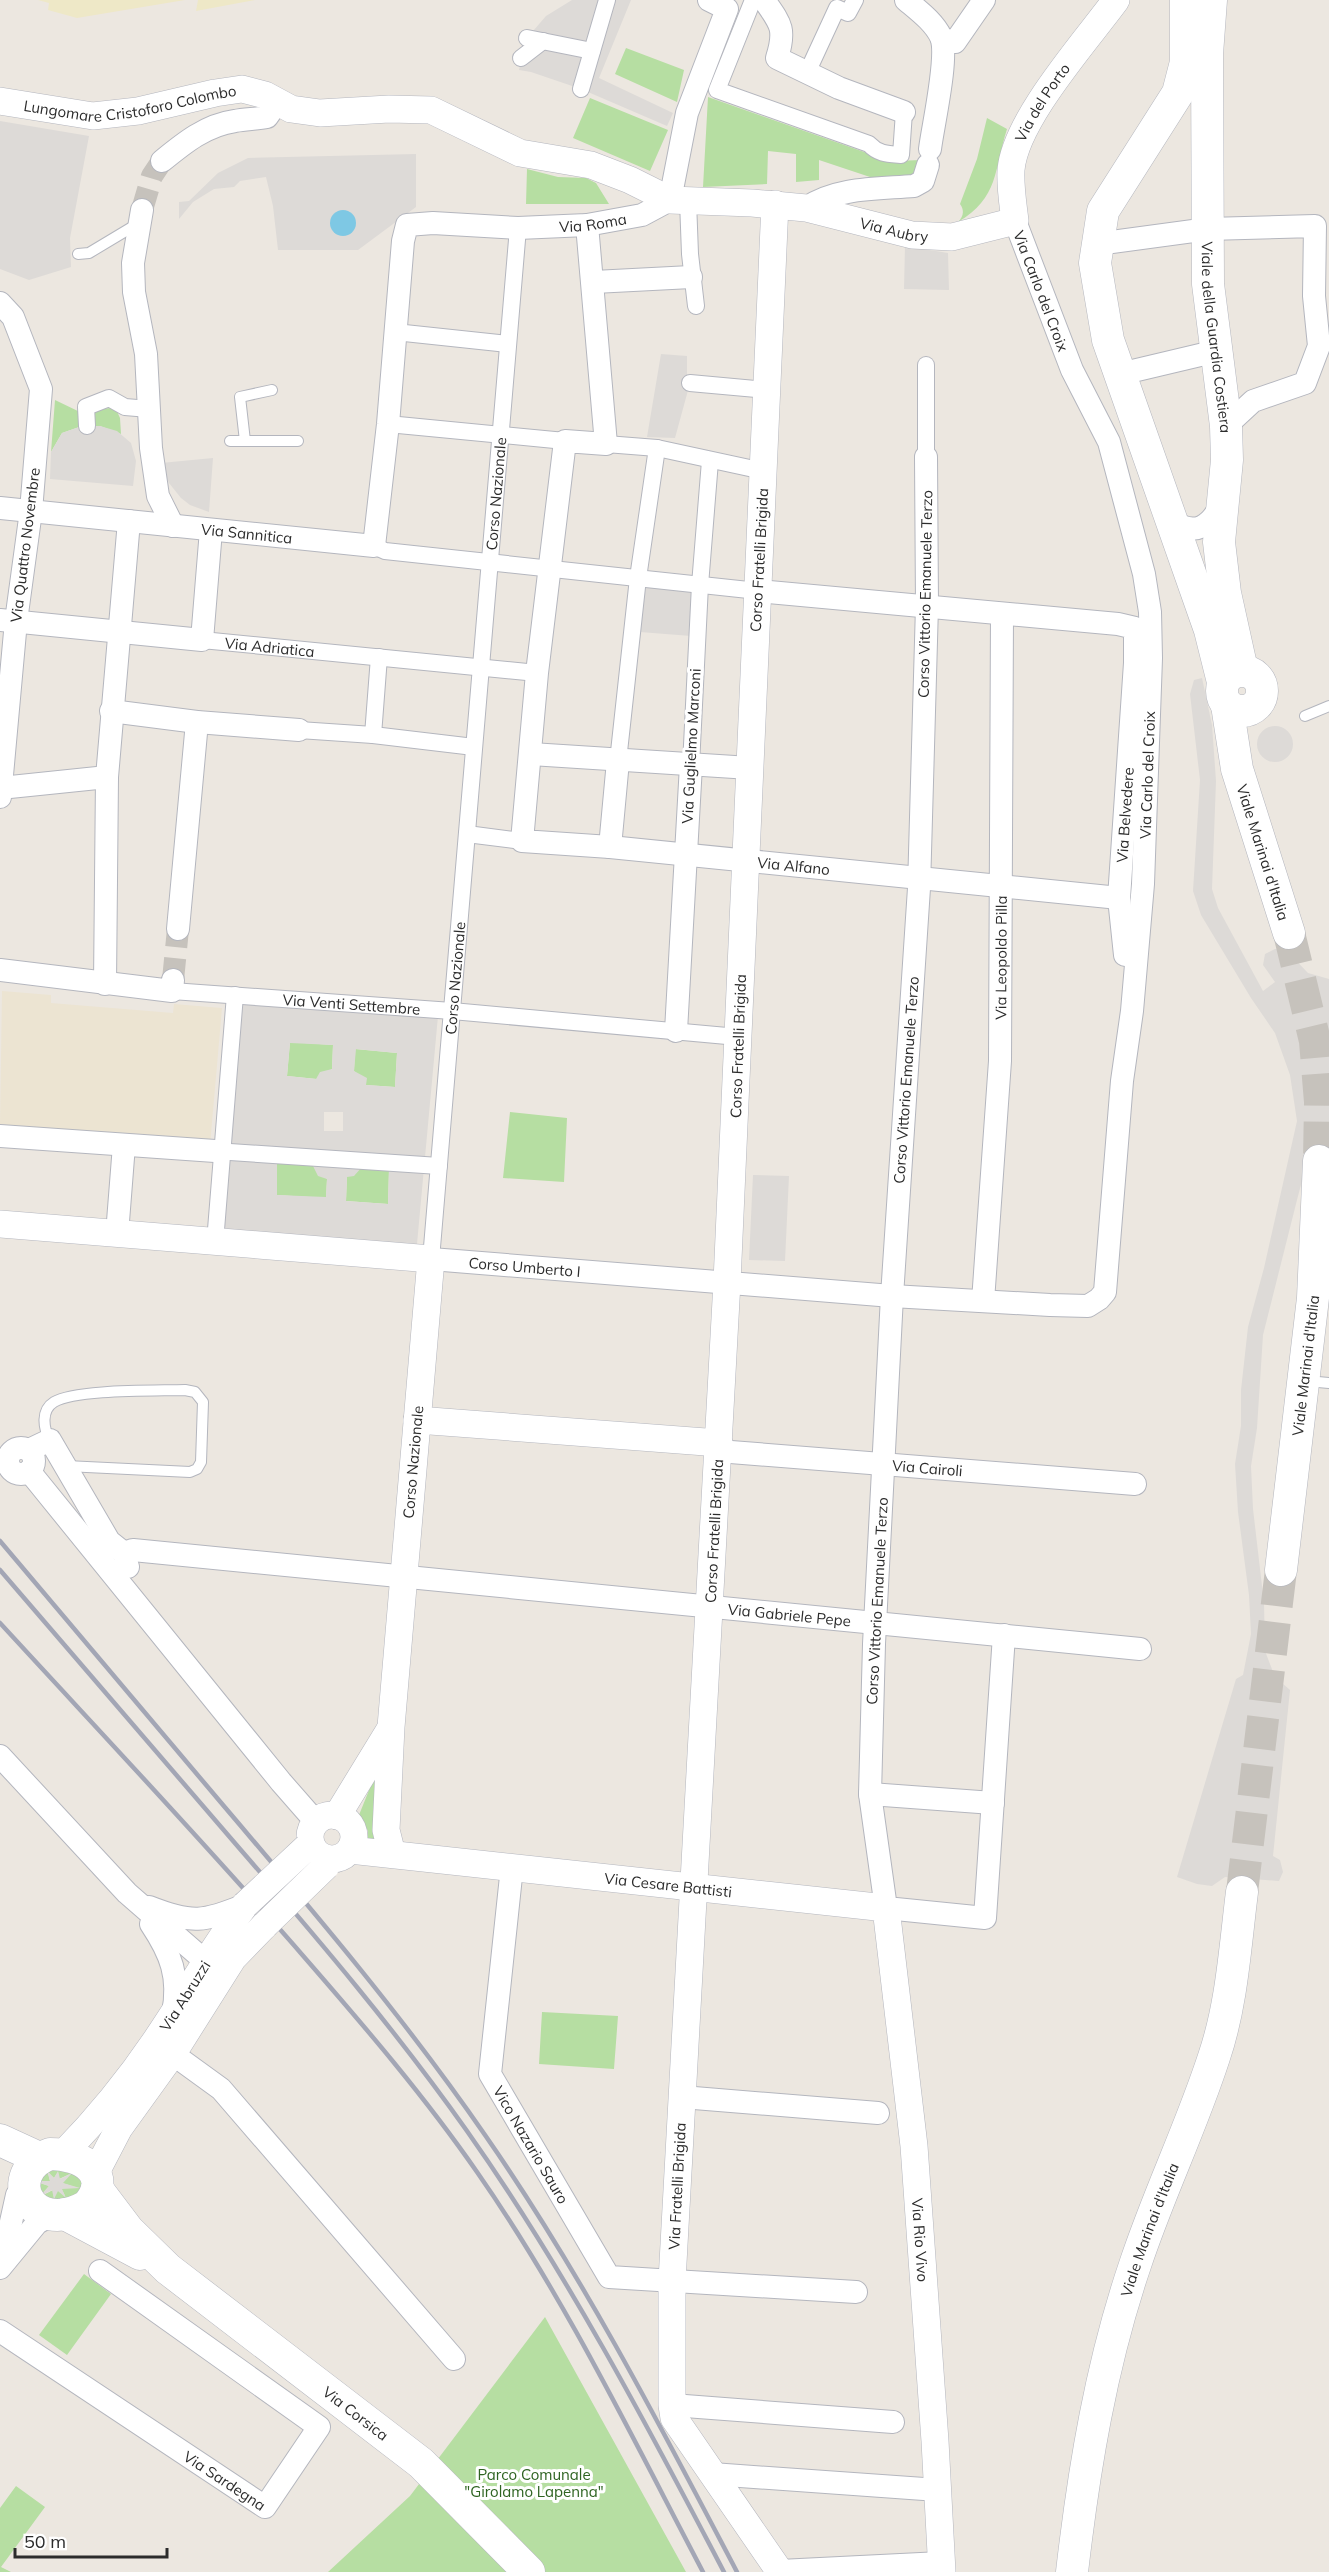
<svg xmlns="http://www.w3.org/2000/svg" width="1329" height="2572" font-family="Mulish,sans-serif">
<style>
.education{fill:#ece4d2}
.green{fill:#b6dea2;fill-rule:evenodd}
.sand{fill:#eee8c7}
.plaza{fill:#dddad7;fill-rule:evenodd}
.water{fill:#7ec8e4}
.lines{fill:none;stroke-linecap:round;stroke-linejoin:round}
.minor-tunnel{stroke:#c6c2bc;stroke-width:22;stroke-dasharray:22 11;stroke-linecap:butt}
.secondary-tunnel{stroke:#c6c2bc;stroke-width:32;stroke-dasharray:32 16;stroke-linecap:butt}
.service-casing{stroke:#b4b6be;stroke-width:12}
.pedestrian-casing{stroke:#b4b6be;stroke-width:18}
.minor-casing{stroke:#b4b6be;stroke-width:24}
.tertiary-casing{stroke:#b4b6be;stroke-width:28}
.secondary-casing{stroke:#b4b6be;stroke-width:33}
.service{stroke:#fff;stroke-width:10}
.pedestrian{stroke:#fff;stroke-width:16}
.minor{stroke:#fff;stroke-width:22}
.tertiary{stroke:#fff;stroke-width:27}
.secondary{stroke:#fff;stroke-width:32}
.rail{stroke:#a3a6b5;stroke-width:4.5}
.tertiary-bridge-casing{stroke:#b4b6be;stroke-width:28;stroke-linecap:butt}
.tertiary-bridge{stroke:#fff;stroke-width:27}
.labels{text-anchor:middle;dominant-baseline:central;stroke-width:6;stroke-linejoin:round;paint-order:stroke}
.street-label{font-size:15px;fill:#2c2c2c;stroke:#fff}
.park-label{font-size:15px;fill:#2f6422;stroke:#fff}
</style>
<rect width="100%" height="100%" fill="#ece7e0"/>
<!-- education -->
<path class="education" d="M 2,991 L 51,995 L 51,1003 L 173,1013 L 174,1004 L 222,1008 L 210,1145 L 0,1125 Z"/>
<!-- green -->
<path class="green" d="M 626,48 L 684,70 L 677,102 L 615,74 Z
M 708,97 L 867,153 C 882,165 903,160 921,160 L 916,175 L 873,178 L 819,160 L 819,180 L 796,182 L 796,154 L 768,151 L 767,184 L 703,187 Z
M 590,98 L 668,130 L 650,171 L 573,138 Z
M 987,118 L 1007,129 C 994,170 999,198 958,222 C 963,217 965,211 960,204 L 977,159 Z
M 527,169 L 558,177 L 586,178 L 596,183 L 609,204 L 526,204 Z
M 55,400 L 82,413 L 82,426 L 62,433 L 51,452 Z
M 115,407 L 120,418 L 121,434 L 100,426 L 93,426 L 93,411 Z
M 290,1042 L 333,1045 L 332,1069 L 317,1079 L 287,1076 Z
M 355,1049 L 397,1053 L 395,1087 L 366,1085 L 354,1071 Z
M 510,1112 L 567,1118 L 564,1182 L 503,1178 Z
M 277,1163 L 312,1164 L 327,1179 L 326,1198 L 277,1195 Z
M 362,1167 L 389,1169 L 388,1204 L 346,1201 L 347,1176 Z
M 380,1763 L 375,1842 L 367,1841 L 368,1831 L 359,1815 Z
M 542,2012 L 618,2016 L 614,2069 L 539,2064 Z
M 58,2168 L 77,2173 L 82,2182 L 81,2190 C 68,2203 47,2206 33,2194 L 30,2184 C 34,2171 45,2168 58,2168 ZM 48,2172 L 54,2178 L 58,2172 L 59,2179 L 70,2174 L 62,2183 L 78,2188 L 61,2188 L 65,2196 L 57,2190 L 54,2198 L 53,2190 L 41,2196 L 49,2186 L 35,2181 L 50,2181 Z
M 84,2274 L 111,2294 L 67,2355 L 39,2335 Z
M 545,2317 L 686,2572 L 328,2572 L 410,2496 Z
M 16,2486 L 45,2507 L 1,2567 L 11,2572 L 0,2572 L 0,2508 Z"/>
<!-- sand -->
<path class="sand" d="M 38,0 L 185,0 L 77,18 L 48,10 L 49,3 Z
M 198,0 L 255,0 L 196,11 Z"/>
<!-- plaza -->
<path class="plaza" d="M 572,0 L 631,0 L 599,78 L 673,113 L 667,126 L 581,89 L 531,72 L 519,70 L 527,38 L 546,16 Z
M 0,121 L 89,136 L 70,238 L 71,267 L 29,280 L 0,269 Z
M 416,154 L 416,207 L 358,250 L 278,250 L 273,206 L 266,177 L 240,181 L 234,187 L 214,189 L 193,202 L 179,219 L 179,202 L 189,201 L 218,173 L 248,158 Z
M 905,246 L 948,253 L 949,290 L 904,289 Z
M 661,354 L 687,356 L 687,375 L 690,383 L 675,438 L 647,437 Z
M 82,426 L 100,426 L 117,431 L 131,443 L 136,461 L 133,486 L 50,479 L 51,452 L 62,433 Z
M 213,458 L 209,512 L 190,505 L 181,498 L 169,483 L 161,463 Z
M 646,586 L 693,591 L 691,636 L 640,632 Z
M 1202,678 L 1212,725 L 1216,781 L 1212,889 L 1218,908 L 1263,991 L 1275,982 L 1263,965 L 1265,954 L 1275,949 L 1285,949 L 1308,973 L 1329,979 L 1329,1159 L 1307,1162 L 1298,1196 L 1263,1335 L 1257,1428 L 1251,1466 L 1253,1509 L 1264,1603 L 1265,1651 L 1275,1677 L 1290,1690 L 1273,1856 L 1280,1860 L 1283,1872 L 1279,1881 L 1225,1877 L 1212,1886 L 1197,1884 L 1177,1877 L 1236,1679 L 1243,1675 L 1251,1634 L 1249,1595 L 1238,1512 L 1235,1464 L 1241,1426 L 1241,1390 L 1248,1327 L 1264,1268 L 1297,1121 L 1290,1075 L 1275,1033 L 1251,998 L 1201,915 L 1193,891 L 1200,780 L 1190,694 L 1194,680 Z
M1257 744a18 18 0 1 1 36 0a18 18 0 1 1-36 0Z
M 228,999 L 438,1016 L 417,1244 L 210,1231 ZM 290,1043 L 333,1045 L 332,1069 L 320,1072 L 316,1079 L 287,1076 ZM 356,1049 L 397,1053 L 395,1087 L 366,1085 L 367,1078 L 354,1071 ZM 324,1112 L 343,1112 L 343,1131 L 324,1131 ZM 277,1163 L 312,1164 L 318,1176 L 327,1179 L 326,1197 L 277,1195 ZM 362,1167 L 389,1169 L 388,1204 L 346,1201 L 347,1177 L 354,1176 Z
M 753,1175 L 789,1176 L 785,1261 L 749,1260 Z
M 47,2171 L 54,2178 L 58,2171 L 60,2179 L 72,2173 L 63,2183 L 80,2188 L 62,2189 L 66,2198 L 58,2191 L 54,2199 L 52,2190 L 39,2197 L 49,2186 L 33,2181 L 50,2181 Z"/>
<!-- water -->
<path class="water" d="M330 223a13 13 0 1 1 26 0a13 13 0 1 1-26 0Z"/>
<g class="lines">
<!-- minor-tunnel -->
<path class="minor-tunnel" d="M 142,210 L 152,176 L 162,161
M 173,980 L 178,929"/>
<!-- secondary-tunnel -->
<path class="secondary-tunnel" d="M 1289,933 L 1315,1041 L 1320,1102 L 1319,1161
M 1242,1892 L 1281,1570"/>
<!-- service casing -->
<g class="service-casing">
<path id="service" d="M 78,254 L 89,253 L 139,223
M 230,441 L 298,441
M 245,441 L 240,397 L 272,390
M 1305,716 L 1329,706
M 1307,1381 L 1329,1383
M 50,1440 C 43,1428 41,1410 54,1402 C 76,1389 156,1391 185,1390 L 195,1392 L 203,1402 L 201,1462 L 197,1469 L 190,1472 L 66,1466"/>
</g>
<!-- pedestrian casing -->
<g class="pedestrian-casing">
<g id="pedestrian">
<path d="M 753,0 L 717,90 L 869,144 C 878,154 888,154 901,155 L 904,112"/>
<path d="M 527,38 L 592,51"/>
<path d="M 521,58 L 543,41"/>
<path d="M 807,73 L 837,8 L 848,13 L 855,0"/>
<path d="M 581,89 L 607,0"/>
<path d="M 688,201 L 690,254 L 696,306"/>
<path d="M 395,332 L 508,344"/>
<path d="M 926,365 L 926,457"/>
<path d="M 690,383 L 766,390"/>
<path d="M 388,424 L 565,441"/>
<path d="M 87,426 L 86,407 L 109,398 L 125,407 L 149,409"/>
<path d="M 606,444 L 657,448 L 763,471"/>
<path d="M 374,546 L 385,551 L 758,591"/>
<path id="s1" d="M 202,640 L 537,673"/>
<path d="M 299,730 L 373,735 L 474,747"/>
<path d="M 373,735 L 379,657"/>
<path d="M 618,761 L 638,578 L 657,448"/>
<path d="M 691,765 L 700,585 L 710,461"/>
<path d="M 467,834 L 522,841"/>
<path id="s2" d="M 172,991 L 452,1011 L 738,1037"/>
<path d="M 215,1151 L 439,1166"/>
<path d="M 215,1242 L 235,995"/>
<path id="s3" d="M 431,1259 L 518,228"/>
</g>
</g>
<!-- minor casing -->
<g class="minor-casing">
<g id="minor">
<path d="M 764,0 C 781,24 786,29 777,58 L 839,88 L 904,112"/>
<path d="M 906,0 C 919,11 934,22 941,37 C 949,56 933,125 930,149"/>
<path d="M 942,39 L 955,42 L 984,0"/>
<path d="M 162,161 C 184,143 206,125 235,121 C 245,119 257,119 267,117 L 274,107 L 265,95"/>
<path d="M 806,208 C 837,187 878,189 914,186 L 923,181 L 928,165"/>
<path d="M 142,210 L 133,263 L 134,292 L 146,354 L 151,448 L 158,496 L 173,526"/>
<path id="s4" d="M 587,225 L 606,444 L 565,441 L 537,673 L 522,841 L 610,847 L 1119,898"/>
<path d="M 1097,244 L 1208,229 L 1315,226 L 1314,296 L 1319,346 L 1305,383 L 1253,401 L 1226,426"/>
<path d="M 594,282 L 691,277"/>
<path d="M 0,303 L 13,317 L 41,389 L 31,511 L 16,621 L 0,797"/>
<path d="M 1120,374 L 1217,351"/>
<path d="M 926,457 L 927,606 L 919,888 L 892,1296 L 874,1644 L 870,1794 L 886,1908 L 985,1918 L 1004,1635"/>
<path id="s5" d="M 0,508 L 374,546 L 388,424 L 403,241 L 407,225 L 433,223 L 518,228 L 587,225 L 642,215 L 670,200 L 687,113 L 727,9 L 709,0"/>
<path d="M 1171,520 C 1196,538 1211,526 1223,501"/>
<path d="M 758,591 L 1118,624 L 1135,628 L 1135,663 L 1119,898 L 1125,955"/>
<path d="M 0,620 L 202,640 L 211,530"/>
<path d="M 111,711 L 197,722 L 299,730"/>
<path d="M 531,754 L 750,768"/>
<path d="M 0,788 L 107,777"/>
<path d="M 610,847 L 618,761"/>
<path d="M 178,929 L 197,722"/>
<path d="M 0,970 L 172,991 L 173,980"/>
<path d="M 105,984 L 107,777 L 129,521"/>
<path d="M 676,1031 L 691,765"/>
<path d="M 0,1136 L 215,1151"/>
<path d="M 117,1234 L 124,1145"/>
<path id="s6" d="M 431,1259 L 892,1296 L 1050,1305 L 1088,1306 L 1099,1299 L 1105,1292 L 1122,1081 L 1132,1011 L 1143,884 L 1151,658 L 1150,612 L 1144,574 L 1109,442 L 1072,370 L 1015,221"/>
<path id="s7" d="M 983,1301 L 1000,1061 L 1002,614"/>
<circle cx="21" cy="1461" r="13"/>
<path d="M 29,1450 L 50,1440 L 109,1541 L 124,1553 L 128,1567"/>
<path id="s8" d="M 718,1451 L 1135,1484"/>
<path d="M 29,1471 L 281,1782 L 316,1822"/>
<path id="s9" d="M 124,1553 L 133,1550 L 1140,1649"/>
<path d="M 0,1756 L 127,1893 L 205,1961 L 222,1960"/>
<path d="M 870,1794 L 993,1803"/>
<path id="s10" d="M 512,1867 L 490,2074 L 609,2277 L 856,2292"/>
<path d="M 149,1907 C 192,1924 204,1922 245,1905"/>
<path d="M 151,1924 C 171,1954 180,1977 173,2013"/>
<path d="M 159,2044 L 221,2089 L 454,2359"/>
<path d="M 682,2097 L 878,2113"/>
<path d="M 0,2247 L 9,2231 L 17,2195"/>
<path d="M 0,2268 L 37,2223 L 51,2215"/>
<path id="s11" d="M 0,2331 L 265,2507 L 319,2427 L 100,2271"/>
<path d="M 672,2405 L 893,2422"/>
<path d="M 712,2474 L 938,2490"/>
<path d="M 780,2571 L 941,2563"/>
</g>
</g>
<!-- tertiary casing -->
<g class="tertiary-casing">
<g id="tertiary">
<path id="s12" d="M 0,101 L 93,116 L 138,111 L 215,93 L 242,89 L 265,95 L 291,109 L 320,113 L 389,109 L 431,110 L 520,153 L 591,165 L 630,180 L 670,200 L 752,203 L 806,208 L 912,235 L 952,237 L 1015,221 C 1013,204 1010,187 1011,170 C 1015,120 1086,41 1116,0"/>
<path d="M 775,204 L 727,1282 L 672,2281 L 672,2405 L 674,2418 L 780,2572"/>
<path d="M 0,1224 L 431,1259 L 391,1727 L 386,1830 L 392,1854"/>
<path d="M 417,1420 L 719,1443"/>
<circle cx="332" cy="1837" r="22"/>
<path d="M 337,1816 L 389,1731"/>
<path id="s13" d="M 350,1850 L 886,1908 L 914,2146 L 935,2441 L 942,2572"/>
<path id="s14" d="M 63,2154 C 97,2119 129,2080 156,2040 C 187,1995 212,1948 245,1905"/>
<path d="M 95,2174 L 119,2128 L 173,2053 L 233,1958 L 265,1925"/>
</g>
</g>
<!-- secondary casing -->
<g class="secondary-casing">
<g id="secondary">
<path d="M 1186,0 L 1186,62 L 1178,93 L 1103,211 L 1095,263 L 1108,340 L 1210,630 L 1223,682"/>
<path id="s15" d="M 1211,0 L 1207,54 L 1208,284 L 1226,426 L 1227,460 L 1219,542 L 1225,593 L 1242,670"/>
<circle cx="1242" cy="691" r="20"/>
<path id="s16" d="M 1227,705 L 1237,769 L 1289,933"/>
<path id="s17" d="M 1281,1570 L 1313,1298 L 1319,1161"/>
<path d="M 0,2140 L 37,2157"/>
<path d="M 50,2154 C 82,2154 115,2174 87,2206 C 29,2239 0,2172 50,2154 Z"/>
<path id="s18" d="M 97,2189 L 128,2230 L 168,2269 L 421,2463 L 529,2572"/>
<path d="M 65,2214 L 140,2254"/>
<path id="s19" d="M 1072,2572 C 1084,2468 1101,2365 1135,2265 C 1158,2195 1191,2128 1214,2057 C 1232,2004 1235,1947 1242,1892"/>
</g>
</g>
<!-- service -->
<use href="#service" class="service"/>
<!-- pedestrian -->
<use href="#pedestrian" class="pedestrian"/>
<!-- minor -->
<use href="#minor" class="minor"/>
<!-- tertiary -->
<use href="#tertiary" class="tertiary"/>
<!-- secondary -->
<use href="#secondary" class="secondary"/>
<!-- rail -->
<path class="rail" d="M 0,1541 C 74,1629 148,1717 223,1805 C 314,1912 405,2019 485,2135 C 581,2273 659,2423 737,2572
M 0,1570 C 80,1663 160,1756 240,1849 C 319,1940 397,2032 467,2131 C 565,2270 645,2421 724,2572
M 0,1623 C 102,1734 206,1844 305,1958 C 365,2027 425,2097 477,2172 C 565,2298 632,2437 703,2572"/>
<!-- tertiary-bridge casing -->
<g class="tertiary-bridge-casing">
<path id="tertiary-bridge" d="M 245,1905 L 307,1847
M 265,1925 L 326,1866"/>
</g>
<!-- tertiary-bridge -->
<use href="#tertiary-bridge" class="tertiary-bridge"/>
</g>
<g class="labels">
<!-- street labels -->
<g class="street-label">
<text stroke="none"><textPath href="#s12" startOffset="132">Lungomare Cristoforo Colombo</textPath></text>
<text stroke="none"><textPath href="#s12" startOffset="1174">Via del Porto</textPath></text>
<text stroke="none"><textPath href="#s5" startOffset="885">Via Roma</textPath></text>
<text stroke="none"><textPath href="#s12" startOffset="924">Via Aubry</textPath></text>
<text transform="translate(1041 291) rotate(69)">Via Carlo del Croix</text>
<text stroke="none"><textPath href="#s15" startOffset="338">Viale della Guardia Costiera</textPath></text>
<text stroke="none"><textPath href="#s3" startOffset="768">Corso Nazionale</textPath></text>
<text stroke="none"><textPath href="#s5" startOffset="248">Via Sannitica</textPath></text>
<text transform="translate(25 545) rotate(-83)">Via Quattro Novembre</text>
<text transform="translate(759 560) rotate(-87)">Corso Fratelli Brigida</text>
<text transform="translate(925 594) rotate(-89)">Corso Vittorio Emanuele Terzo</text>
<text stroke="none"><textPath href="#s1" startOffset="68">Via Adriatica</textPath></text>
<text transform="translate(691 746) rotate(-87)">Via Guglielmo Marconi</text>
<text stroke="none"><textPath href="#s6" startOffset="1200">Via Carlo del Croix</textPath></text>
<text transform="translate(1125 815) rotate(-86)">Via Belvedere</text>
<text stroke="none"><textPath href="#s16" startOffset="152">Viale Marinai d'Italia</textPath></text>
<text stroke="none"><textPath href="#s4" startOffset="936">Via Alfano</textPath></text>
<text stroke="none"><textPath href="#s7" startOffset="344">Via Leopoldo Pilla</textPath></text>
<text stroke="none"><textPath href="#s3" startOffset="282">Corso Nazionale</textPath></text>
<text stroke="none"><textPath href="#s2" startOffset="180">Via Venti Settembre</textPath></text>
<text transform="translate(738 1046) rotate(-88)">Corso Fratelli Brigida</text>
<text transform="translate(906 1080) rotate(-86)">Corso Vittorio Emanuele Terzo</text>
<text stroke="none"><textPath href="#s6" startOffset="94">Corso Umberto I</textPath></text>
<text stroke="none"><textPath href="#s17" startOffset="206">Viale Marinai d'Italia</textPath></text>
<text transform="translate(413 1462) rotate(-85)">Corso Nazionale</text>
<text stroke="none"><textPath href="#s8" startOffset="210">Via Cairoli</textPath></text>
<text transform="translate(714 1531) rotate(-87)">Corso Fratelli Brigida</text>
<text transform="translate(877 1601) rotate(-87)">Corso Vittorio Emanuele Terzo</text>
<text stroke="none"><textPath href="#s9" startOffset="669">Via Gabriele Pepe</textPath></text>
<text stroke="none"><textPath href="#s13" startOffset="320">Via Cesare Battisti</textPath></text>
<text stroke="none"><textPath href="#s14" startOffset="200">Via Abruzzi</textPath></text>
<text stroke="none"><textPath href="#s10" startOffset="290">Vico Nazario Sauro</textPath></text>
<text transform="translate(677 2186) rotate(-87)">Via Fratelli Brigida</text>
<text stroke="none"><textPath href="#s19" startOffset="352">Viale Marinai d'Italia</textPath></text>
<text stroke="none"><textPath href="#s13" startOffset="873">Via Rio Vivo</textPath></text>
<text stroke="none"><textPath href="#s18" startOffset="344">Via Corsica</textPath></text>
<text stroke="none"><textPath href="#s11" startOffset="270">Via Sardegna</textPath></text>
</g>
<!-- park labels -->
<g class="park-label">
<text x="534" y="2474">Parco Comunale<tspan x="534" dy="17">"Girolamo Lapenna"</tspan></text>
</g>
</g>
<!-- scale -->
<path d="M15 2548v9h152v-9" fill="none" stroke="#2c2c2c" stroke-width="3"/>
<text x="24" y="2548" font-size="18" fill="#2c2c2c" stroke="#ffffff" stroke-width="4.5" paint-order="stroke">50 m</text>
</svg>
